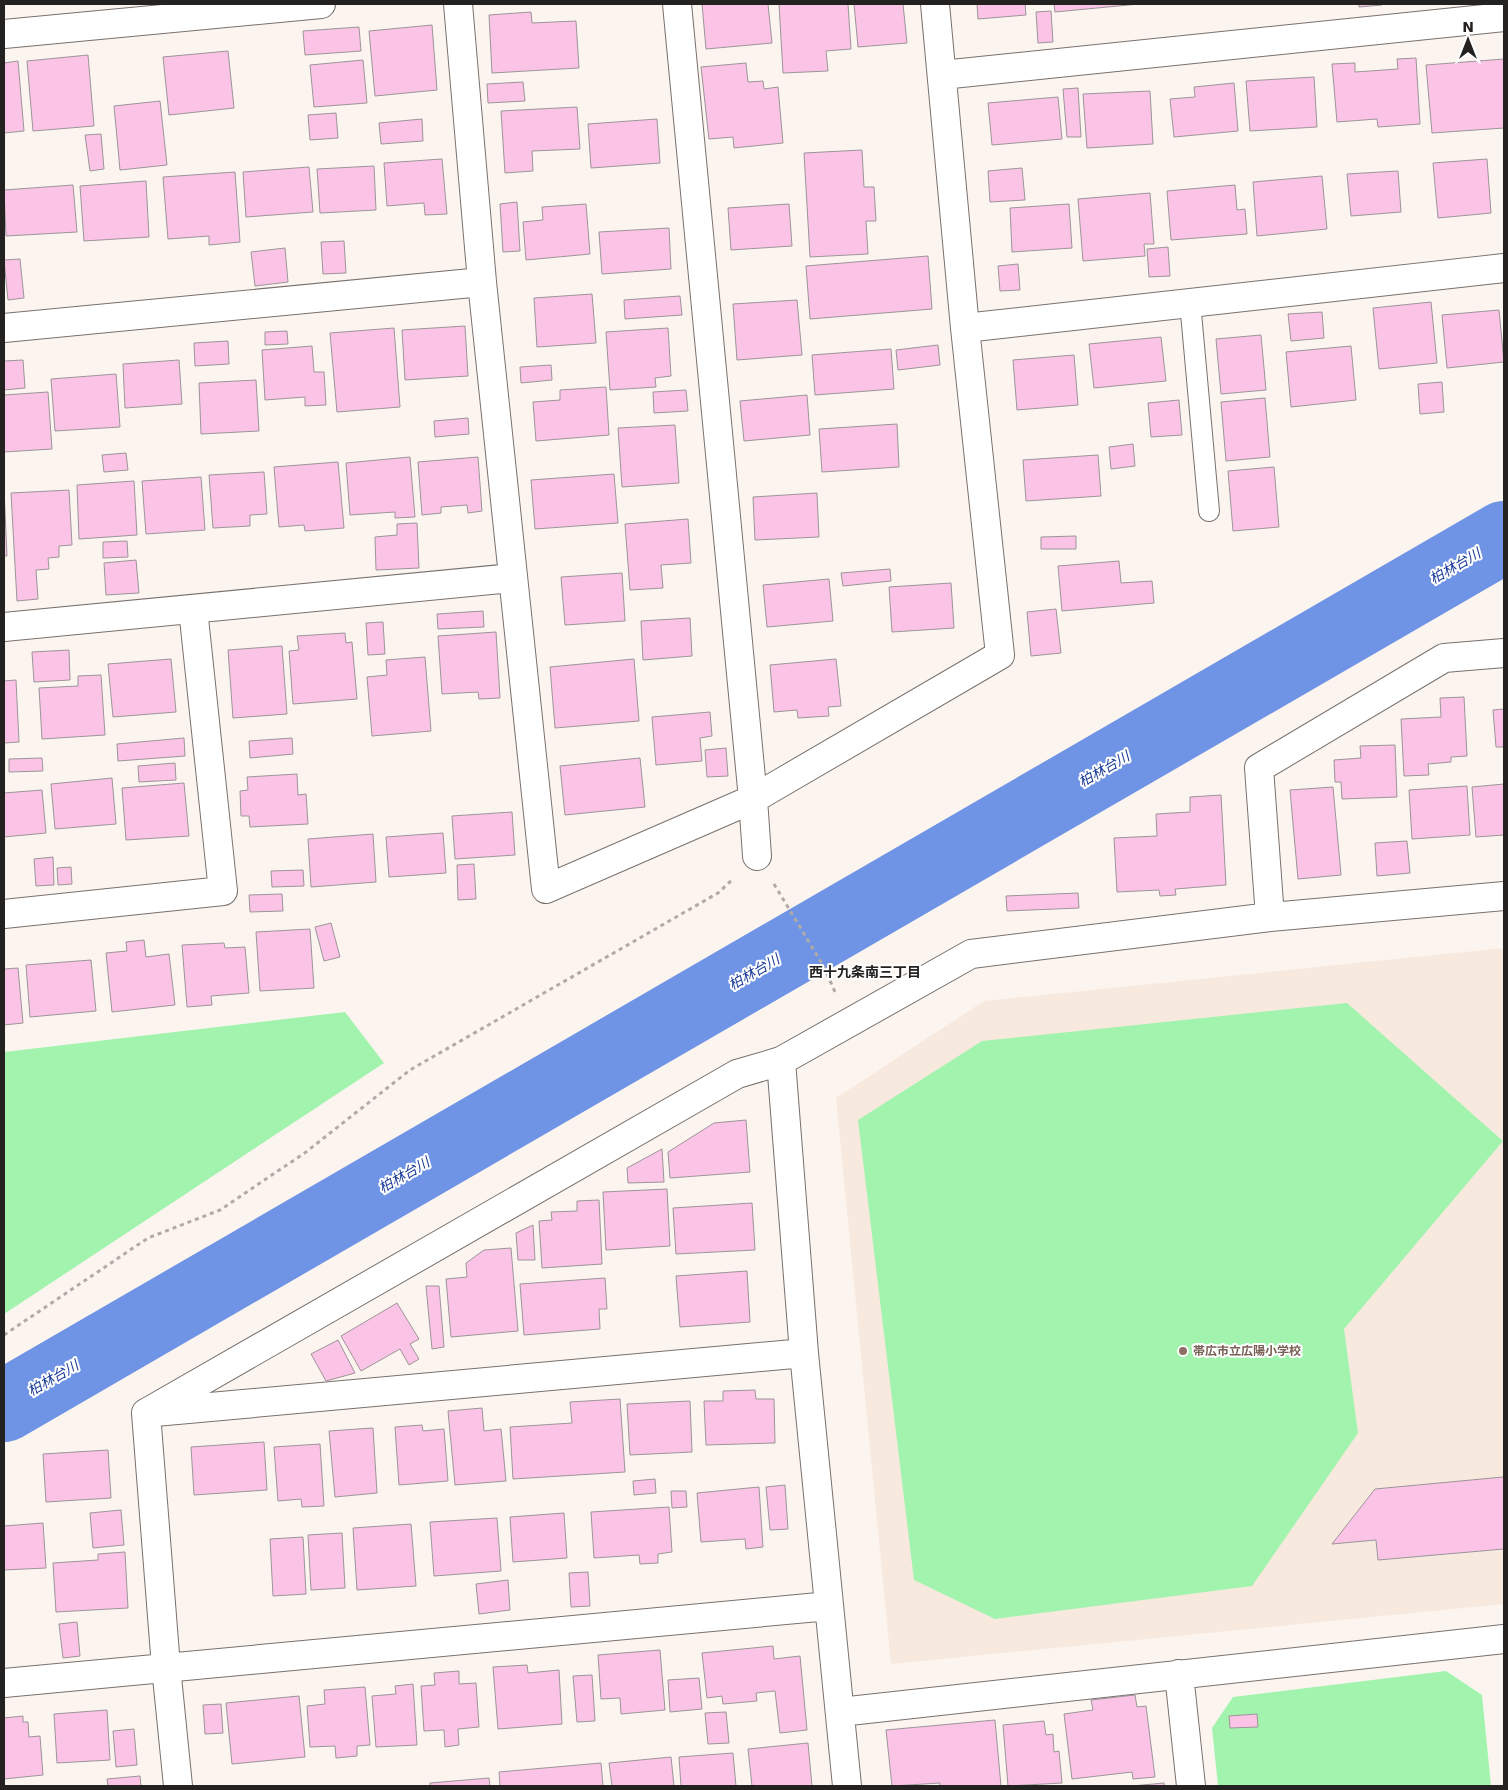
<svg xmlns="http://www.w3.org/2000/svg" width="1508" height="1790" font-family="'DejaVu Sans','Noto Sans JP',sans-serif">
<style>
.built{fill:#f7e9de}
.green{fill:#a2f3ae}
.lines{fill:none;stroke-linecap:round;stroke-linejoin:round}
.river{stroke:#6f94e6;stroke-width:72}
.building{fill:#fbc4e6;stroke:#9c9599}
.lane-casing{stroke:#78716d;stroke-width:22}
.street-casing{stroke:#78716d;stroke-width:30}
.path{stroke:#b1aba7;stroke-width:3;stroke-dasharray:4 4;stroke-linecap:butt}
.lane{stroke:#fff;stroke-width:20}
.street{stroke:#fff;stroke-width:28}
.education-dot{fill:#8d6e63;stroke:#fff;stroke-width:2}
.labels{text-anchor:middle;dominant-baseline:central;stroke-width:4;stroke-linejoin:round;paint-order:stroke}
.education-label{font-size:12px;font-weight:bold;fill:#785e54;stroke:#fff;text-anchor:start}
.water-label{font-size:14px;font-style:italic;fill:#193a98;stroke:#fff}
.neighbourhood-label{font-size:14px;font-weight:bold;fill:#242220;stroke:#fff}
</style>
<rect width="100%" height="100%" fill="#fcf4ef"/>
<!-- built -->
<path class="built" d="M 1504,948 L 1504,1604 L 891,1664 L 836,1098 L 984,1001 Z"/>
<!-- green -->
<path class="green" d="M 1347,1003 L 1503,1141 L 1344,1329 L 1358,1433 L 1252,1586 L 995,1619 L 914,1580 L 858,1120 L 982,1041 Z
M 345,1012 L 384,1063 L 4,1314 L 4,1052 Z
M 1446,1671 L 1482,1695 L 1491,1786 L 1218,1786 L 1212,1728 L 1233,1697 Z"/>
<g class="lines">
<!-- river -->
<path class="river" d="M 4,1406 L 1504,537"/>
</g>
<!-- building -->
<path class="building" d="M 702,4 L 768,4 L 772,43 L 706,49 Z
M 779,4 L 848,4 L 851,49 L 826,51 L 828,71 L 783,73 Z
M 854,4 L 903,4 L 907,43 L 858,47 Z
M 977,4 L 1025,4 L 1026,15 L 978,19 Z
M 1054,4 L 1139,4 L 1055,12 Z
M 1359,4 L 1382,4 L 1382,5 L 1359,7 Z
M 1051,11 L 1053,42 L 1038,43 L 1036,12 Z
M 531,12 L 532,23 L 576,21 L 579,68 L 492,73 L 489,15 Z
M 432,25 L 437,90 L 375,96 L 369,31 Z
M 359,27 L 361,51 L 305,55 L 303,31 Z
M 228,51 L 234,108 L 169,115 L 163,57 Z
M 88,55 L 94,126 L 33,131 L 27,61 Z
M 1416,58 L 1420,124 L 1378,127 L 1377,119 L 1337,122 L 1332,64 L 1355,63 L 1355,72 L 1398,69 L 1397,59 Z
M 1504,59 L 1504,128 L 1432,133 L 1426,65 Z
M 363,60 L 367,103 L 314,107 L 310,65 Z
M 18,61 L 24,131 L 4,133 L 4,63 Z
M 746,63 L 748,82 L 763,81 L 764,89 L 778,87 L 783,143 L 734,148 L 733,137 L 709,139 L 701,67 Z
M 1314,77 L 1317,127 L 1250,131 L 1246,81 Z
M 523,82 L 525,101 L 488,103 L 487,84 Z
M 1234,83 L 1238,131 L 1174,137 L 1170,99 L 1195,97 L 1194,87 Z
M 1078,88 L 1081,137 L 1067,137 L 1063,89 Z
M 1150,91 L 1153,144 L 1087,148 L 1083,94 Z
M 1058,97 L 1062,139 L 992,145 L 988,103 Z
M 160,101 L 167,165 L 120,170 L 114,106 Z
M 577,107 L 580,149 L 532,151 L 533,171 L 505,173 L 501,111 Z
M 336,113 L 338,138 L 310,140 L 308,115 Z
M 422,119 L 423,141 L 381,144 L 379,123 Z
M 657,119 L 660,163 L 591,168 L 588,124 Z
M 101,134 L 104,169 L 90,171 L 85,135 Z
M 862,150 L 864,187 L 874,187 L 876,221 L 866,221 L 868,254 L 810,257 L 804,153 Z
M 442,159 L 447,214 L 425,215 L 424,203 L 387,206 L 384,163 Z
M 1487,159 L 1491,213 L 1438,218 L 1433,163 Z
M 374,166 L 376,210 L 320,213 L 317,169 Z
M 309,167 L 313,212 L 246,217 L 243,172 Z
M 1022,168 L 1025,200 L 990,202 L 988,171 Z
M 1398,171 L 1401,212 L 1351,216 L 1347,174 Z
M 235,172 L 240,242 L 209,245 L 209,236 L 168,239 L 163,177 Z
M 1322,176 L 1327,229 L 1257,236 L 1253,182 Z
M 146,181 L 149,237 L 84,241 L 80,186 Z
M 73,185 L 77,232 L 6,236 L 4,190 Z
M 1235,185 L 1237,210 L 1245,209 L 1247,234 L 1171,240 L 1167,191 Z
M 1150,193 L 1154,244 L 1144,244 L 1145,256 L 1083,261 L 1078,199 Z
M 517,202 L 520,251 L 503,252 L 500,204 Z
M 586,204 L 590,254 L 526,260 L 523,222 L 543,220 L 542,207 Z
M 789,204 L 792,246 L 731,250 L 728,208 Z
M 1069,204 L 1072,248 L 1012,252 L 1010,208 Z
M 669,228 L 671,269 L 602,274 L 599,232 Z
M 344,241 L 346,273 L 323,274 L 321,242 Z
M 1168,247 L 1170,276 L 1149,277 L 1147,249 Z
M 285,248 L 288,282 L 255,286 L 251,252 Z
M 928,256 L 932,309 L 810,319 L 806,266 Z
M 20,259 L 24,298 L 8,300 L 4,260 Z
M 1018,264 L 1020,290 L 1000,291 L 998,266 Z
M 592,294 L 596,343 L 537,347 L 534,298 Z
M 680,296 L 682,315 L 625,319 L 624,300 Z
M 797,300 L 802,355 L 737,360 L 733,304 Z
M 1431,302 L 1437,363 L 1379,369 L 1373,308 Z
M 1499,310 L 1504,362 L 1447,368 L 1442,315 Z
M 1322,312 L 1324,338 L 1291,341 L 1288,314 Z
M 465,326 L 468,376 L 405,380 L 402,330 Z
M 394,328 L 400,407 L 337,412 L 330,333 Z
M 668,328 L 671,376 L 655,378 L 656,387 L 610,390 L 606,332 Z
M 287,331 L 288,344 L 265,345 L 265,332 Z
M 1261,335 L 1266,390 L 1221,394 L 1216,339 Z
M 1161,337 L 1166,381 L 1094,388 L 1089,344 Z
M 228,341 L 229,364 L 195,366 L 194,343 Z
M 938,345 L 940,365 L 898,370 L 896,350 Z
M 312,346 L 314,372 L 324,372 L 326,405 L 305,406 L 305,397 L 265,400 L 262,350 Z
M 1351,346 L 1356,400 L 1291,407 L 1286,352 Z
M 891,349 L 894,389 L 815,395 L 812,355 Z
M 1074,355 L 1078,405 L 1017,410 L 1013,360 Z
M 23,360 L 25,388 L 4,390 L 4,361 Z
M 179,360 L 182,404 L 125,408 L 123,364 Z
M 551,365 L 552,380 L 521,383 L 520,367 Z
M 116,374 L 120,427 L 55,431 L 51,379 Z
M 256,380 L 259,431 L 201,434 L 199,383 Z
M 1442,382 L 1444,412 L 1420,414 L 1418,384 Z
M 606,387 L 609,435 L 536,441 L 533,402 L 560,400 L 560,390 Z
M 686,390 L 688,411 L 654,413 L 653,392 Z
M 48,392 L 52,449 L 4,452 L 4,395 Z
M 807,395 L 810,435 L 744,441 L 740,401 Z
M 1265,398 L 1270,457 L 1226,461 L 1221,402 Z
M 1179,400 L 1182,435 L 1151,437 L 1148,403 Z
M 468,418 L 469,434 L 435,437 L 434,421 Z
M 897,424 L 899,467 L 822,472 L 819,429 Z
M 675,425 L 679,483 L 622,487 L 618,428 Z
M 1133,444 L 1135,466 L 1111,469 L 1109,447 Z
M 126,453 L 128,470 L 104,472 L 102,455 Z
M 1098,455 L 1101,496 L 1026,501 L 1023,460 Z
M 410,457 L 415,517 L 395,518 L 395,512 L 350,515 L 346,463 Z
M 478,457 L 482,511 L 468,513 L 467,505 L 441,507 L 441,513 L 422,515 L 418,462 Z
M 338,462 L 344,528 L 305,531 L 304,525 L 279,527 L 274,467 Z
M 1274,467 L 1279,527 L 1233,531 L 1228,471 Z
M 264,472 L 267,514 L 250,515 L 250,526 L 213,528 L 209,475 Z
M 614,474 L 618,523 L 535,529 L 531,480 Z
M 201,477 L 205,530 L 146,534 L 142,481 Z
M 134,481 L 137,535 L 79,539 L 77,485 Z
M 4,489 L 7,556 L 4,556 Z
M 69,490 L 72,545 L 59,546 L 59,557 L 48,558 L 49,569 L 36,570 L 38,599 L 17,601 L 11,493 Z
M 817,493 L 819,537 L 755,540 L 753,497 Z
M 688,519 L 691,563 L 661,565 L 663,588 L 630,590 L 625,524 Z
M 417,523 L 419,568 L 376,570 L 375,537 L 397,535 L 397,524 Z
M 1076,536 L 1076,549 L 1041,549 L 1041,537 Z
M 127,541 L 128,557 L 103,558 L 103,542 Z
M 136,560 L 139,593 L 106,595 L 104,563 Z
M 1119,561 L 1121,583 L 1152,581 L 1154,603 L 1062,611 L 1058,566 Z
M 890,569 L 891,581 L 843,586 L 841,573 Z
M 622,573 L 625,621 L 565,625 L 561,577 Z
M 829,579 L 833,621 L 767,627 L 763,585 Z
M 951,583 L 954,628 L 892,632 L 889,587 Z
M 1056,609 L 1061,653 L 1031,656 L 1027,612 Z
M 483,611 L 484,627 L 438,629 L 437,614 Z
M 690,618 L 692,656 L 643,660 L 641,621 Z
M 383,622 L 385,654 L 368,655 L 366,623 Z
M 496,632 L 500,698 L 479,699 L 478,692 L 442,694 L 438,636 Z
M 345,633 L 346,643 L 352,642 L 357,699 L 293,704 L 289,651 L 299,650 L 297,636 Z
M 282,646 L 287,714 L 233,718 L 228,650 Z
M 69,650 L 70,680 L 34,682 L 32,652 Z
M 425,657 L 431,731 L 372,736 L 367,677 L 387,675 L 386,660 Z
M 171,659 L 176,712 L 113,717 L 108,664 Z
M 634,659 L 639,721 L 555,728 L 550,667 Z
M 836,659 L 841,706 L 828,707 L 829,716 L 798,718 L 797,710 L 774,712 L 770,665 Z
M 101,675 L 105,735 L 42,739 L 39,688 L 78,686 L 78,676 Z
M 16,680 L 19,742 L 4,743 L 4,681 Z
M 1464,697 L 1467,756 L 1451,757 L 1451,762 L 1428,764 L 1429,775 L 1404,776 L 1401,719 L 1441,717 L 1440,698 Z
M 1504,709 L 1504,747 L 1496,747 L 1493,710 Z
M 710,712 L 712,736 L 700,738 L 702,761 L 656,765 L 652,717 Z
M 184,738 L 185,756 L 118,761 L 117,744 Z
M 292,738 L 293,754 L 250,758 L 249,741 Z
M 1395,745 L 1397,797 L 1342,799 L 1341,782 L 1335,782 L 1334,760 L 1361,758 L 1360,746 Z
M 726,748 L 728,776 L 707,777 L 705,750 Z
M 42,758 L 43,771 L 9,772 L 9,759 Z
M 640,758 L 645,807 L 565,815 L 560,766 Z
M 175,763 L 176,780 L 139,782 L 138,766 Z
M 297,774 L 298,795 L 306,794 L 308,824 L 250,827 L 249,816 L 241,816 L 240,791 L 248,790 L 247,777 Z
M 112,778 L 116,824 L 55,829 L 51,784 Z
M 184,783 L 189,836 L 126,840 L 122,788 Z
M 1504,784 L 1504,835 L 1476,837 L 1472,787 Z
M 1467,786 L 1470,835 L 1412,839 L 1409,790 Z
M 1333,787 L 1341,875 L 1298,879 L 1290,790 Z
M 42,790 L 46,833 L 4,837 L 4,793 Z
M 1221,795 L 1226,885 L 1175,889 L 1176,895 L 1160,896 L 1159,890 L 1117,892 L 1114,838 L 1157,836 L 1156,814 L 1190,812 L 1190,797 Z
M 512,812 L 515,855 L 455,859 L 452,816 Z
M 443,833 L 446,873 L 389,877 L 386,837 Z
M 373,834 L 376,882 L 311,887 L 308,839 Z
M 1407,841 L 1410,873 L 1377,876 L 1375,843 Z
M 53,857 L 54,885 L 36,886 L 34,859 Z
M 474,864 L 476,899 L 458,900 L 457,865 Z
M 71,867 L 72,884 L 58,885 L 57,868 Z
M 303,870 L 304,886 L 272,887 L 271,871 Z
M 1078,893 L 1079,908 L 1007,911 L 1006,896 Z
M 282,894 L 283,911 L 250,912 L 249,895 Z
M 331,923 L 340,957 L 324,961 L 315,927 Z
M 310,929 L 314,988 L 260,991 L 256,932 Z
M 144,940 L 146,957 L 169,954 L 175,1005 L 112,1012 L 106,953 L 127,951 L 126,942 Z
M 224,943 L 225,948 L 245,947 L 249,993 L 211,996 L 212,1005 L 187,1007 L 182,945 Z
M 91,960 L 96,1011 L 30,1017 L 26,965 Z
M 18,968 L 23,1023 L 4,1025 L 4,969 Z
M 746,1120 L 750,1172 L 670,1178 L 668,1152 L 714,1123 Z
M 662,1149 L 664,1182 L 628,1183 L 627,1168 Z
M 667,1189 L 670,1246 L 606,1250 L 603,1192 Z
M 599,1200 L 602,1264 L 542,1268 L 539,1221 L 552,1220 L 551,1212 L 577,1211 L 577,1201 Z
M 752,1203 L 755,1250 L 676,1254 L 673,1208 Z
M 533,1225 L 535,1260 L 518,1260 L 516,1233 Z
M 511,1248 L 518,1331 L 451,1337 L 446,1279 L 467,1277 L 466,1263 L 484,1250 Z
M 747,1271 L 750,1322 L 680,1327 L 676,1276 Z
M 605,1278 L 607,1309 L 599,1309 L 600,1329 L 524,1335 L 520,1284 Z
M 426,1286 L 439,1286 L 444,1347 L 432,1349 Z
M 397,1303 L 419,1339 L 410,1344 L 419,1359 L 409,1365 L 400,1349 L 361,1371 L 341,1336 Z
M 338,1340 L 355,1373 L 326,1381 L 311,1354 Z
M 755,1390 L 756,1399 L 774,1399 L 775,1443 L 706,1445 L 704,1401 L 723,1401 L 723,1391 Z
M 620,1399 L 625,1472 L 513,1479 L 510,1427 L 572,1423 L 570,1402 Z
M 690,1401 L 692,1452 L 630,1455 L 627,1404 Z
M 482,1408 L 484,1431 L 501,1429 L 506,1481 L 455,1485 L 448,1411 Z
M 422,1425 L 423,1431 L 444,1429 L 448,1481 L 399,1485 L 395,1427 Z
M 373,1428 L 377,1493 L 335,1497 L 329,1431 Z
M 264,1442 L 267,1490 L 194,1495 L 191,1447 Z
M 320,1444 L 324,1506 L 302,1507 L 301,1499 L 278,1501 L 274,1447 Z
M 108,1450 L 111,1498 L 46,1502 L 43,1454 Z
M 1504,1475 L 1504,1549 L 1378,1560 L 1376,1540 L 1332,1544 L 1375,1489 L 1503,1477 Z
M 655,1479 L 656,1493 L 634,1495 L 633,1481 Z
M 785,1485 L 788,1529 L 770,1530 L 766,1487 Z
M 759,1487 L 763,1547 L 746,1549 L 745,1539 L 701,1542 L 697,1493 Z
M 671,1491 L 686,1491 L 687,1507 L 672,1508 Z
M 669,1507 L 672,1552 L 658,1554 L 658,1563 L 640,1564 L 639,1555 L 594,1558 L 591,1512 Z
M 121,1510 L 124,1545 L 93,1548 L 90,1513 Z
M 564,1513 L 567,1558 L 513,1562 L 510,1517 Z
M 497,1518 L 501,1571 L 434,1576 L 430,1522 Z
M 43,1523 L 46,1568 L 4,1570 L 4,1526 Z
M 411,1524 L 416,1586 L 357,1590 L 353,1528 Z
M 342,1533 L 345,1588 L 311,1590 L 308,1535 Z
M 303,1537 L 306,1594 L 273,1596 L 270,1539 Z
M 125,1552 L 128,1608 L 56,1612 L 53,1563 L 98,1560 L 98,1554 Z
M 588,1572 L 590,1606 L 571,1607 L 569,1573 Z
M 508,1580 L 510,1610 L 479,1614 L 476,1584 Z
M 77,1622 L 80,1656 L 63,1658 L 59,1624 Z
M 773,1646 L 774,1659 L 800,1656 L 807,1730 L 780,1733 L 775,1691 L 756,1693 L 757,1701 L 723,1704 L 722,1696 L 707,1698 L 702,1653 Z
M 660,1650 L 665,1710 L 621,1714 L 620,1698 L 601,1699 L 598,1655 Z
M 527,1665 L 528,1673 L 559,1670 L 562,1724 L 498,1729 L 493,1667 Z
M 459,1671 L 459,1684 L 476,1683 L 479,1727 L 458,1729 L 459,1745 L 445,1747 L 444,1730 L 424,1731 L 421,1686 L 435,1685 L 434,1673 Z
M 592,1675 L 595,1721 L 577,1722 L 573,1676 Z
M 699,1678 L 702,1709 L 670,1712 L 668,1680 Z
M 413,1684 L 417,1745 L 376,1747 L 372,1696 L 396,1694 L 395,1686 Z
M 365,1687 L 370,1745 L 357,1746 L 357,1756 L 336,1758 L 335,1746 L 310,1747 L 307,1706 L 325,1704 L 324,1690 Z
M 1135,1695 L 1137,1707 L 1146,1706 L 1155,1777 L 1133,1779 L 1132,1772 L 1072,1779 L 1064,1714 L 1093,1710 L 1091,1700 Z
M 299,1696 L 305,1757 L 232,1764 L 226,1703 Z
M 221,1704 L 223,1733 L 205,1734 L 203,1705 Z
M 107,1710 L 110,1760 L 57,1763 L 54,1714 Z
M 726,1712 L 729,1743 L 708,1744 L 705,1713 Z
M 1257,1714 L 1258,1727 L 1230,1728 L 1229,1716 Z
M 23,1716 L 23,1722 L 28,1722 L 29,1737 L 40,1736 L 43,1775 L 4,1779 L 4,1718 Z
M 995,1720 L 1001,1786 L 940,1786 L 940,1783 L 892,1786 L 886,1730 Z
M 1044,1721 L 1046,1735 L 1053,1734 L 1054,1752 L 1059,1751 L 1062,1783 L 1008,1786 L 1003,1725 Z
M 134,1729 L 137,1765 L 116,1767 L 113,1731 Z
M 808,1743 L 812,1786 L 752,1786 L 748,1749 Z
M 733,1753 L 736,1786 L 681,1786 L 679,1757 Z
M 671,1757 L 674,1786 L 612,1786 L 609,1763 Z
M 601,1763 L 603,1786 L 500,1786 L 499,1772 Z
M 140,1776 L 141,1786 L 108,1786 L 107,1779 Z
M 489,1778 L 490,1786 L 430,1786 L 430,1783 Z
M 1164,1783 L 1164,1786 L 1132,1786 Z"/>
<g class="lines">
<!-- lane casing -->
<g class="lane-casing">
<path id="lane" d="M 1190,302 L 1209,511"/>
</g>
<!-- street casing -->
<g class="street-casing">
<path id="street" d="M 458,4 L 482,282 L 546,889 L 753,799 L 1000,655 L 965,328 L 935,4
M 677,4 L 753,799 L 757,856
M 4,34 L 321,4
M 942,75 L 1504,17
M 4,328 L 482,282
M 965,328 L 1504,268
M 4,627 L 512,578
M 4,914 L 223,891 L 193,609
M 1270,917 L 1259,768 L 1444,658 L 1504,653
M 781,1061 L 804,1353 L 847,1786
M 155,1412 L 804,1353
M 146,1413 L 737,1074 L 781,1061 L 971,954 L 1270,917 L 1504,896
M 146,1413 L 166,1667 L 178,1786
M 1179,1674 L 1191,1786
M 4,1683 L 829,1606
M 840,1712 L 1504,1639"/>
</g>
<!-- path -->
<path class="path" d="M 774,884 L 824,967 L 835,992
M 4,1335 L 148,1238 L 220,1210 L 306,1152 L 410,1070 L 718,893 L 733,879"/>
<!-- lane -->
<use href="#lane" class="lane"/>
<!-- street -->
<use href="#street" class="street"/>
</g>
<!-- markers -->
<circle class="education-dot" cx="1183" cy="1351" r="5"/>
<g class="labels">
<!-- education labels -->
<g class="education-label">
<text x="1193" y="1351">帯広市立広陽小学校</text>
</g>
<!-- water labels -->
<g class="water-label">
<text transform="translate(1455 566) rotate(-30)">柏林台川</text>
<text transform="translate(1104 769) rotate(-30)">柏林台川</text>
<text transform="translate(754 972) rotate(-30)">柏林台川</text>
<text transform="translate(404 1175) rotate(-30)">柏林台川</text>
<text transform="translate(53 1378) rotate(-30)">柏林台川</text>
</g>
<!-- neighbourhood labels -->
<g class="neighbourhood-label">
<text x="865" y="972">西十九条南三丁目</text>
</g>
</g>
<!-- border -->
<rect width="1508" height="1790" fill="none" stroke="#242220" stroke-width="10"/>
<!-- north arrow -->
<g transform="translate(1468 40)" stroke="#ffffff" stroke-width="4" paint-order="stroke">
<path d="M0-4L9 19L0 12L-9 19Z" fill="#242220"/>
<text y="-8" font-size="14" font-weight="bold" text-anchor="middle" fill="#242220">N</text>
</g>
</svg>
